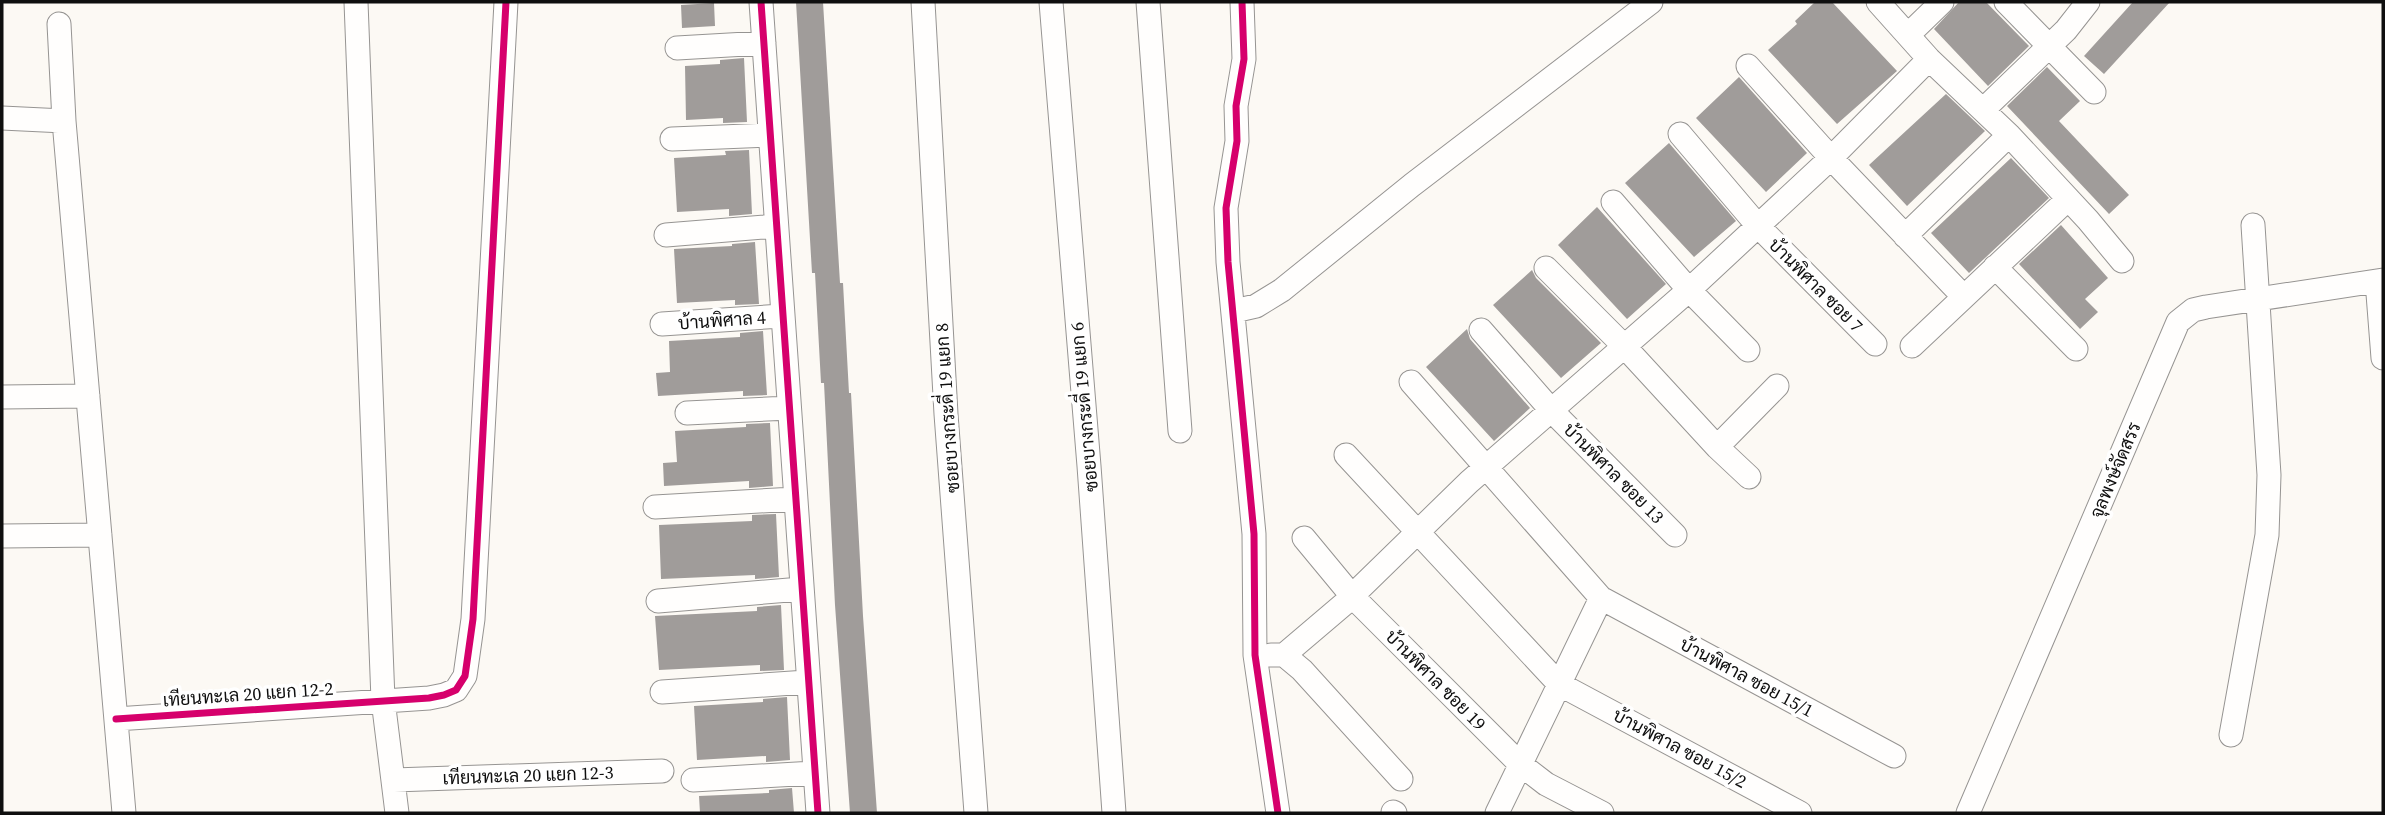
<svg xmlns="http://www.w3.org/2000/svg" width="2385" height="815" font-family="'Source Serif 4',Sarabun,serif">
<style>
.building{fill:#a09c9a}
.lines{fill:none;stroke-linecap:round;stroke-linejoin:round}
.minor-casing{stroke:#969492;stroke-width:25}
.minor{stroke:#fffefd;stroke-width:23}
.cycleway-casing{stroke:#fff;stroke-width:11}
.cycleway{stroke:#d6006c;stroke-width:7}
.labels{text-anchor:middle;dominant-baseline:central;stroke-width:7;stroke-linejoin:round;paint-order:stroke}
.street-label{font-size:18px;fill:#0f0f0f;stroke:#fff}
</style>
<rect width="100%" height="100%" fill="#fcf9f4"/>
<!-- building -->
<path class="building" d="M 796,2 L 823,2 L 840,283 L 843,283 L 849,393 L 851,393 L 863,616 L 877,813 L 850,813 L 835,605 L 824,383 L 821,383 L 815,273 L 812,273 Z
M 1815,2 L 1832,2 L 1897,71 L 1837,124 L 1768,50 L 1797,24 L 1795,21 Z
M 1959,2 L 1986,2 L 2029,46 L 1988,86 L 1934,29 Z
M 2133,2 L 2170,2 L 2104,74 L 2084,56 Z
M 714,3 L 715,26 L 682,28 L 681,5 Z
M 744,58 L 747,122 L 723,123 L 723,118 L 686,120 L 685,66 L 720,64 L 720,60 Z
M 2047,67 L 2080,101 L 2059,121 L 2129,195 L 2109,214 L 2007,106 Z
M 1739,77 L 1807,153 L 1766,192 L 1696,118 Z
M 1946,94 L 1985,131 L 1907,206 L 1869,165 Z
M 1669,143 L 1736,221 L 1694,257 L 1625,183 Z
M 749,150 L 752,214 L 729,216 L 729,209 L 677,212 L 674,158 L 726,155 L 725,151 Z
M 2011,158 L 2049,198 L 1969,273 L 1931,233 Z
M 1597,207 L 1666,284 L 1627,319 L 1558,245 Z
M 2061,225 L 2108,278 L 2085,299 L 2098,312 L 2080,329 L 2019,264 Z
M 755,242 L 759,304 L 735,305 L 735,300 L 677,303 L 674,249 L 732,246 L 732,244 Z
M 1532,270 L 1536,278 L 1601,343 L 1561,378 L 1493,305 Z
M 1467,329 L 1470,339 L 1530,408 L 1494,441 L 1426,367 Z
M 763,331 L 767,395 L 743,396 L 743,391 L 658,396 L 656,373 L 670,372 L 669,341 L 740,337 L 740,333 Z
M 770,423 L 773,486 L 749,488 L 749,481 L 664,486 L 663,463 L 677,462 L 675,431 L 746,427 L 746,424 Z
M 776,514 L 779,577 L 755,579 L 755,575 L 661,579 L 659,525 L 752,521 L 752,515 Z
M 781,605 L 784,670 L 760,671 L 760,665 L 659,670 L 655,616 L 757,611 L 757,607 Z
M 787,697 L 790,760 L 766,762 L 766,756 L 697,760 L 694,706 L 763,702 L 763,699 Z
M 792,788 L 794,813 L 700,813 L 699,796 L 769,793 L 769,790 Z"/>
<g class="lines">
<!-- minor casing -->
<g class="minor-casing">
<path id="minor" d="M 356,2 L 383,700 L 397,813
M 761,2 L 818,813
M 923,2 L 946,414 L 976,813
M 1051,2 L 1089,466 L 1114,813
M 1148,2 L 1180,431
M 1242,2 L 1244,59 L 1236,106 L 1237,141 L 1226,208 L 1228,262 L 1254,534 L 1255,655 L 1278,813
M 1878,2 L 1929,59 L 2009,135 L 2088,220 L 2122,261
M 2006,2 L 2094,92
M 59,24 L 64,121
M 1909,34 L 1942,2
M 677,48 L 764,43
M 1748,66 L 1831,158 L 1963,296
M 1984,109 L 2066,30 L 2088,2
M 2,118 L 64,121 L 124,813
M 1680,134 L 1758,226 L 1875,344
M 672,139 L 770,135
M 1613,202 L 1689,290 L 1748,350
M 666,235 L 776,226
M 1905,236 L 2009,135
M 1995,267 L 2076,349
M 1546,268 L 1624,346 L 1717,447 L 1749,477
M 2377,281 L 2383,358
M 1234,311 L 1256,306 L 1282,290 L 1412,185 L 1651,2
M 662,324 L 782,316
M 1481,330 L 1552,411 L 1675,535
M 1912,346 L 2068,199
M 1411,382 L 1601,598 L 1894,756
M 2,397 L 88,396
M 687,413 L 789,408
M 1717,447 L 1777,386
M 1346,455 L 1559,684 L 1800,813
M 655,507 L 795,499
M 2,536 L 100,535
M 1304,538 L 1352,596 L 1520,764 L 1546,784 L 1602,813
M 1352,596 L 1469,482 L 1689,290 L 1831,158 L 1929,59
M 658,601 L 801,589
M 1271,655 L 1284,655 L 1344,604
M 1284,655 L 1302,670 L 1401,779
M 662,692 L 807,682
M 116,719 L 429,698 L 444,695 L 456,690 L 465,676 L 473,619 L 506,2
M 2231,735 L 2267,535 L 2269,475 L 2253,225
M 394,780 L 662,771
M 693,780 L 814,773
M 1393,812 L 1395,813
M 1497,813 L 1601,598
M 1968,813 L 2178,322 L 2193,310 L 2206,307 L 2383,280"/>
</g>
<!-- minor -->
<use href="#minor" class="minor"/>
<!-- cycleway casing -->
<g class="cycleway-casing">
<path id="cycleway" d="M 761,2 L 818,813
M 1242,2 L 1244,59 L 1236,106 L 1237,141 L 1226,208 L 1228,262 L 1254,534 L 1255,655 L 1278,813
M 116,719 L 429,698 L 444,695 L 456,690 L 465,676 L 473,619 L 506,2"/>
</g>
<!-- cycleway -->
<use href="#cycleway" class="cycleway"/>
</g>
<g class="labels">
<!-- street labels -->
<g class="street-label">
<text transform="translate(1816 285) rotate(45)">บ้านพิศาล ซอย 7</text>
<text transform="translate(722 320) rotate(-4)">บ้านพิศาล 4</text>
<text transform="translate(1084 407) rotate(-95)">ซอยบางกระดี่ 19 แยก 6</text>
<text transform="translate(947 408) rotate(-94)">ซอยบางกระดี่ 19 แยก 8</text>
<text transform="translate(2115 470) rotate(-67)">จุลพงษ์จัดสรร</text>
<text transform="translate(1614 473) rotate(45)">บ้านพิศาล ซอย 13</text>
<text transform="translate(1747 677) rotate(28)">บ้านพิศาล ซอย 15/1</text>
<text transform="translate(1436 680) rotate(45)">บ้านพิศาล ซอย 19</text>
<text transform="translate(248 694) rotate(-4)">เทียนทะเล 20 แยก 12-2</text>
<text transform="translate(1680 748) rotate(28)">บ้านพิศาล ซอย 15/2</text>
<text transform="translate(528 775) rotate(-2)">เทียนทะเล 20 แยก 12-3</text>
</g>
</g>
<!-- border -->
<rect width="2385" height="815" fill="none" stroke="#0f0f0f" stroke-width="7"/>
</svg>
